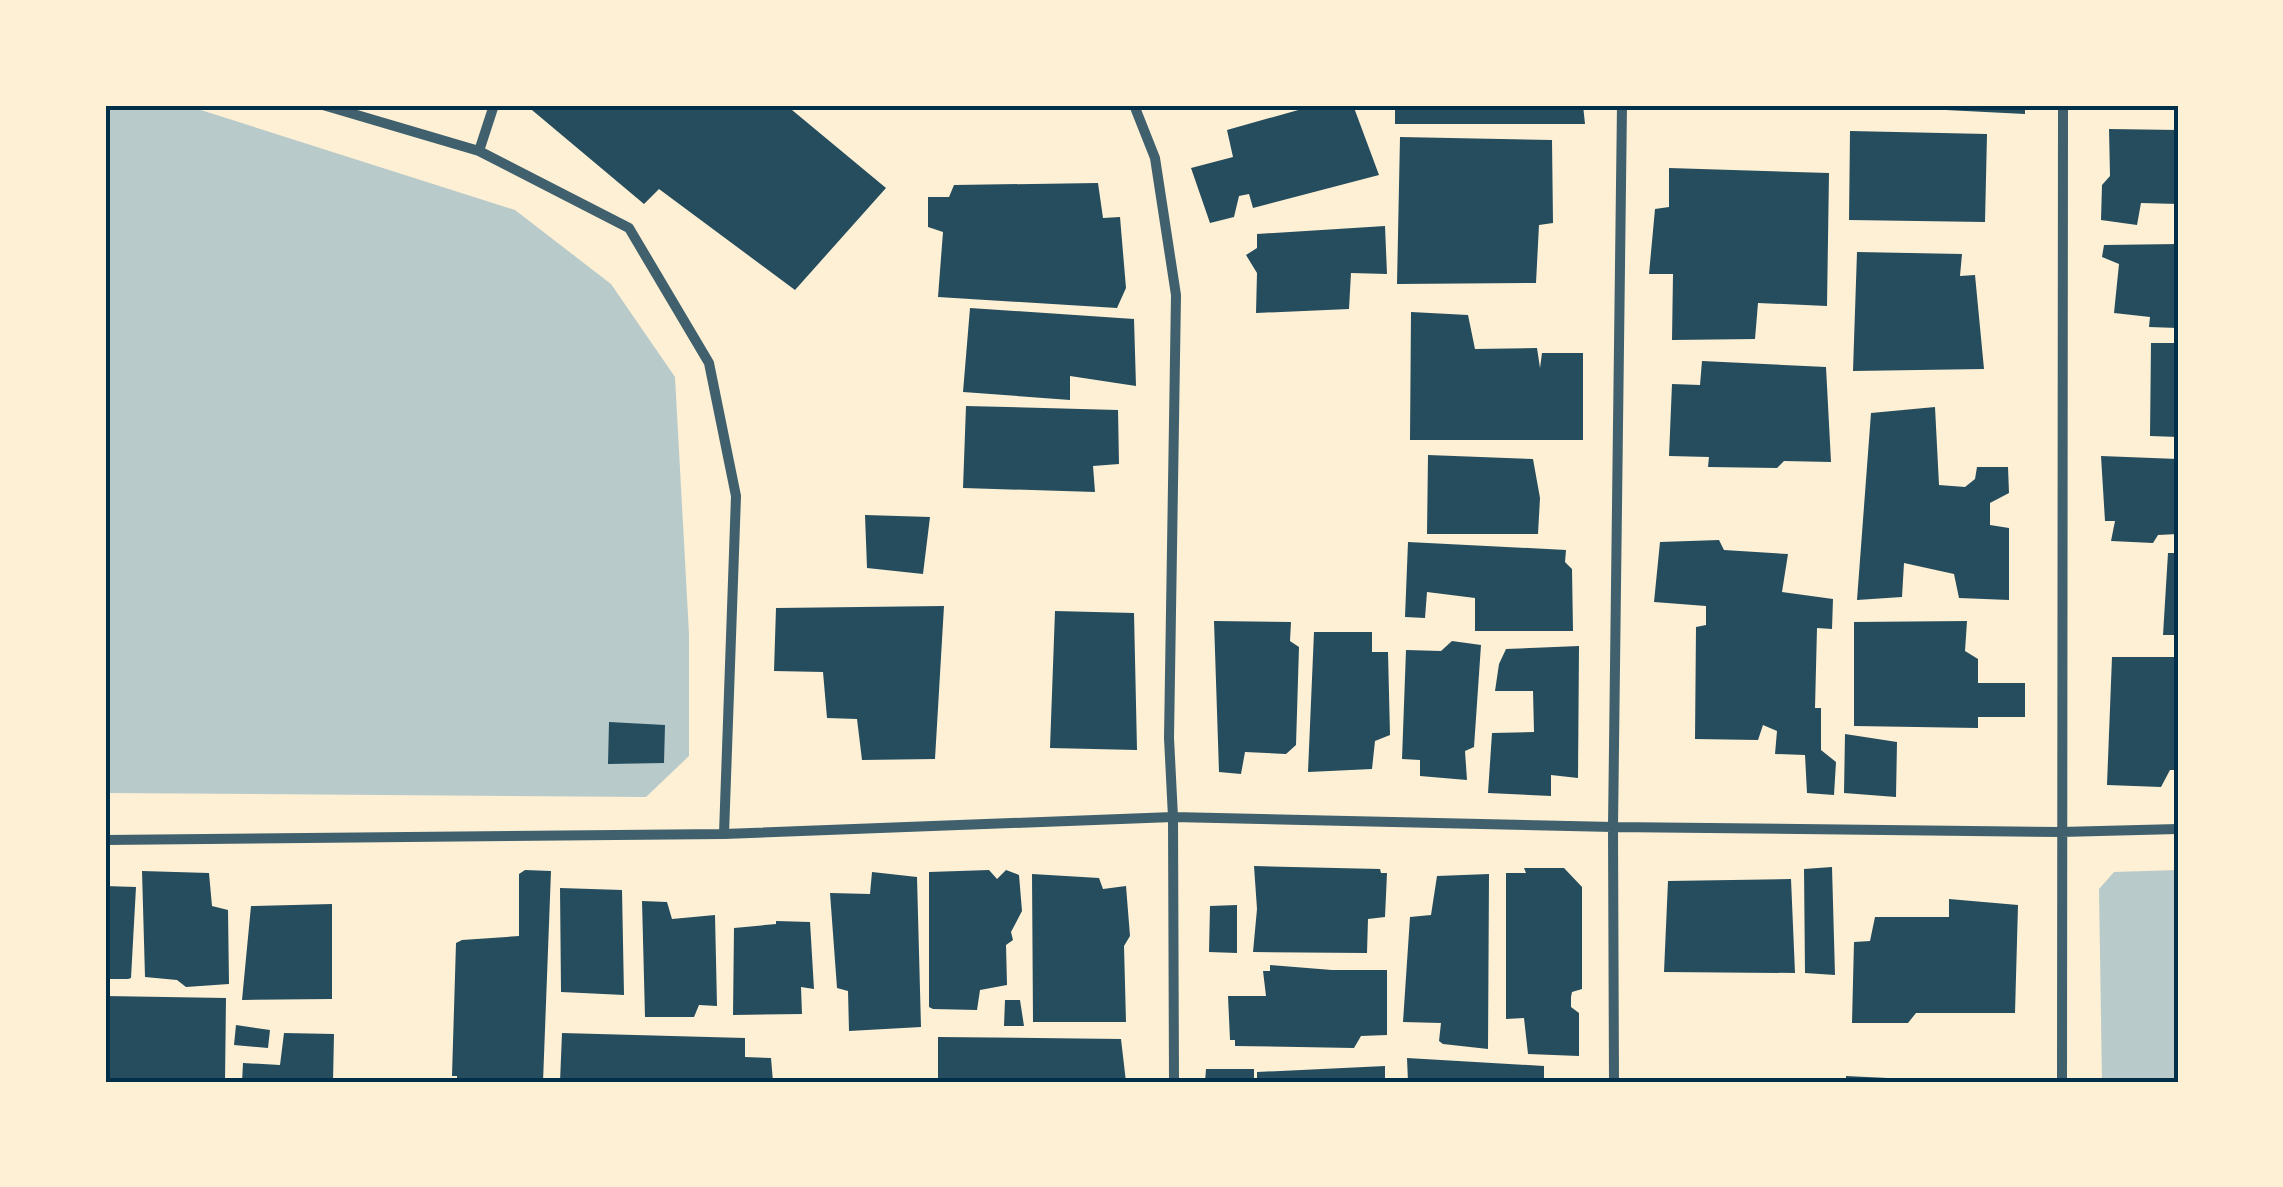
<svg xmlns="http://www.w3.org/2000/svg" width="2283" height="1187" font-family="'Roboto Condensed',sans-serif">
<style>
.green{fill:#b9caca}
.building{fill:#264d5e}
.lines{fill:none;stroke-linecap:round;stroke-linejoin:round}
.minor{stroke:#3f606c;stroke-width:10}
.neatline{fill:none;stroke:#003049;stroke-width:4}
</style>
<rect width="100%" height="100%" fill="#fdf0d5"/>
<!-- green -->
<path class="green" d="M 105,105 L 185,105 L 515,210 L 611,284 L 675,377 L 689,634 L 689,756 L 646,797 L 105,793 Z
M 2178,870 L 2178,1082 L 2102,1082 L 2099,889 L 2114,872 Z"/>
<!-- building -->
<path class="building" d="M 526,105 L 786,105 L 886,188 L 795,290 L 659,189 L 644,204 Z
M 1316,105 L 1353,105 L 1379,175 L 1253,208 L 1249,194 L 1239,196 L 1234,217 L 1210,223 L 1191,168 L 1233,157 L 1227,130 Z
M 1395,105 L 1583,105 L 1585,124 L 1395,124 Z
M 1906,105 L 2025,105 L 2025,114 L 1906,108 Z
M 2109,129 L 2178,130 L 2178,204 L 2141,203 L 2137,225 L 2101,220 L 2102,185 L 2110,176 Z
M 1850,131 L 1987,134 L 1985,222 L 1849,220 Z
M 1400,137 L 1552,140 L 1553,223 L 1539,225 L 1536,283 L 1397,284 Z
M 1669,168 L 1829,173 L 1827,306 L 1758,303 L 1755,339 L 1672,340 L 1673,274 L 1649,274 L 1655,209 L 1669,207 Z
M 1098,183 L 1103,218 L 1120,217 L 1126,288 L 1117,308 L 938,297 L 943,232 L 928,227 L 928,197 L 949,197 L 954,185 Z
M 1385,226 L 1387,274 L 1351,273 L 1349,309 L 1256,313 L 1257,273 L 1246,255 L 1257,248 L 1257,234 Z
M 2178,244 L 2178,328 L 2149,327 L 2150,317 L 2114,313 L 2119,264 L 2102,257 L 2104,245 Z
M 1857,252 L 1962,254 L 1960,276 L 1975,275 L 1984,369 L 1853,371 Z
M 970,308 L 1134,319 L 1136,386 L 1070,376 L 1070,400 L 963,392 Z
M 1411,312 L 1468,315 L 1475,349 L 1537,348 L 1540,368 L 1542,353 L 1583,353 L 1583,440 L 1410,440 Z
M 2151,343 L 2178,343 L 2178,437 L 2150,436 Z
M 1702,361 L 1826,367 L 1831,462 L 1784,461 L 1777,468 L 1708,467 L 1709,457 L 1669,456 L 1672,384 L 1700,385 Z
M 966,406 L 1118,410 L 1119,464 L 1093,466 L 1095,492 L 963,488 Z
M 1935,407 L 1939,485 L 1965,487 L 1975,479 L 1977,467 L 2008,467 L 2009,493 L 1990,503 L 1990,525 L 2009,528 L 2009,600 L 1959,598 L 1954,574 L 1904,563 L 1902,597 L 1857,600 L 1871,413 Z
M 1428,455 L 1533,459 L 1540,498 L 1538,534 L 1427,534 Z
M 2101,456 L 2178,459 L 2178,534 L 2158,535 L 2153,543 L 2111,541 L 2115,521 L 2105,521 Z
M 865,515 L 930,517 L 923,574 L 867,568 Z
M 1719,540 L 1724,550 L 1788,554 L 1782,592 L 1833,599 L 1832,629 L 1817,628 L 1815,708 L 1821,708 L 1821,750 L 1836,762 L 1834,795 L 1807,793 L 1805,755 L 1775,754 L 1777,731 L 1763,725 L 1758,740 L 1695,739 L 1696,627 L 1706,625 L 1706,606 L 1654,602 L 1660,542 Z
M 1408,542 L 1566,550 L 1565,562 L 1572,569 L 1573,631 L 1475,631 L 1475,598 L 1427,592 L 1425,618 L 1405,617 Z
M 2168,553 L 2178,553 L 2178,635 L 2163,635 Z
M 944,606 L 935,759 L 862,760 L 857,719 L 827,718 L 823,672 L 774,671 L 776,608 Z
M 1055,611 L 1134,613 L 1137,750 L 1050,748 Z
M 1214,621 L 1291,622 L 1290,641 L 1299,647 L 1296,745 L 1286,754 L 1245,752 L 1241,774 L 1219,772 Z
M 1967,621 L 1965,651 L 1978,659 L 1978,683 L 2025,683 L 2025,717 L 1978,717 L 1978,728 L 1854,726 L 1854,622 Z
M 1314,632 L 1372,632 L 1372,652 L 1388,652 L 1390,735 L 1375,741 L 1372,769 L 1308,772 Z
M 1452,641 L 1481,645 L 1474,747 L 1465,751 L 1467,780 L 1420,776 L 1420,760 L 1402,759 L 1406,650 L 1441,651 Z
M 1579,646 L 1578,778 L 1551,775 L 1551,796 L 1488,793 L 1492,733 L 1534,732 L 1533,691 L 1495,691 L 1499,664 L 1506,649 Z
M 2112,657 L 2178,657 L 2178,770 L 2170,770 L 2161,787 L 2107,785 Z
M 609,722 L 665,725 L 664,763 L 608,764 Z
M 1845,734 L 1897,742 L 1896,797 L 1844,793 Z
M 1254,866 L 1380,869 L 1381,873 L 1387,873 L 1385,917 L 1368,919 L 1367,953 L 1253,952 L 1257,909 Z
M 1832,867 L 1835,975 L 1805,973 L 1804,869 Z
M 1524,868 L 1564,868 L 1582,887 L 1582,989 L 1572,992 L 1571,997 L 1571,1007 L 1579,1013 L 1579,1056 L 1528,1054 L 1524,1018 L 1506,1019 L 1506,873 L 1526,873 Z
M 525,870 L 551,871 L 543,1082 L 457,1080 L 457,1076 L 452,1076 L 456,943 L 462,940 L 519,936 L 519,874 Z
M 989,870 L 997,879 L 1006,870 L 1019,875 L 1022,911 L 1011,932 L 1013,940 L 1006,945 L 1007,985 L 980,990 L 977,1010 L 933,1009 L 929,1007 L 929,872 Z
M 142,871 L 209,873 L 212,906 L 228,910 L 229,984 L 186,987 L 177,980 L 145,977 Z
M 872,872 L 917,877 L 921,1027 L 849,1031 L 848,991 L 837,988 L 830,893 L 870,894 Z
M 1032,874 L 1099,878 L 1103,889 L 1126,886 L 1130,936 L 1124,946 L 1126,1022 L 1033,1022 Z
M 1489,874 L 1488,1049 L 1443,1044 L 1439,1041 L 1441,1023 L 1403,1022 L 1410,917 L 1431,915 L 1437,876 Z
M 1791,879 L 1795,973 L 1664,972 L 1668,881 Z
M 105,886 L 136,887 L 131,978 L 128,979 L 105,979 Z
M 560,888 L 622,890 L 624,995 L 561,992 Z
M 1949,899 L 2018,905 L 2015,1013 L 1916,1013 L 1908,1023 L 1852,1023 L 1854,942 L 1870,941 L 1875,917 L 1949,917 Z
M 642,901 L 667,902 L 672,919 L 715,915 L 717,1006 L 699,1005 L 694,1017 L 645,1017 Z
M 332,904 L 332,999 L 242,1000 L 251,906 Z
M 1237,905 L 1237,953 L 1209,952 L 1210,906 Z
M 776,921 L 810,922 L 814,989 L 801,987 L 802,1014 L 733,1015 L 734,928 L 776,924 Z
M 1270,965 L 1332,970 L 1387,970 L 1387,1035 L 1361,1036 L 1354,1048 L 1235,1046 L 1235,1040 L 1230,1040 L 1228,996 L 1266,996 L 1263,971 L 1270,971 Z
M 105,996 L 226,998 L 225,1082 L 105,1082 Z
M 1005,1000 L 1020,1000 L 1024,1026 L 1004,1026 Z
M 236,1025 L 270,1030 L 268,1048 L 234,1045 Z
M 284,1033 L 334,1034 L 333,1082 L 242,1082 L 243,1063 L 280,1065 Z
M 562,1033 L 745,1038 L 745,1057 L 771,1058 L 773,1082 L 560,1082 Z
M 938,1037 L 1121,1039 L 1126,1082 L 938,1082 Z
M 1407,1058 L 1544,1066 L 1544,1082 L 1408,1082 Z
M 1385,1066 L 1385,1082 L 1257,1082 L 1257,1072 Z
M 1206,1069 L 1254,1069 L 1254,1082 L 1205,1082 Z
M 1846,1076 L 1909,1079 L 1909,1082 L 1846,1082 Z"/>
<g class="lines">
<!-- minor -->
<path class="minor" d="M 323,105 L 479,151
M 494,105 L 479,151 L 629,228 L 709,363 L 736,496 L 724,834
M 1134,105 L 1155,158 L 1176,295 L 1169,738 L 1173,817 L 1174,1082
M 105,840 L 724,834 L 1173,817 L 1613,827 L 2061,832 L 2178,829
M 1614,1082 L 1613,827 L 1622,105
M 2062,1082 L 2063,105"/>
</g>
<!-- border -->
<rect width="2283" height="1187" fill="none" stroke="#fdf0d5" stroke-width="215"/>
<rect x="108" y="108" width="2068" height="972" class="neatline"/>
</svg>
